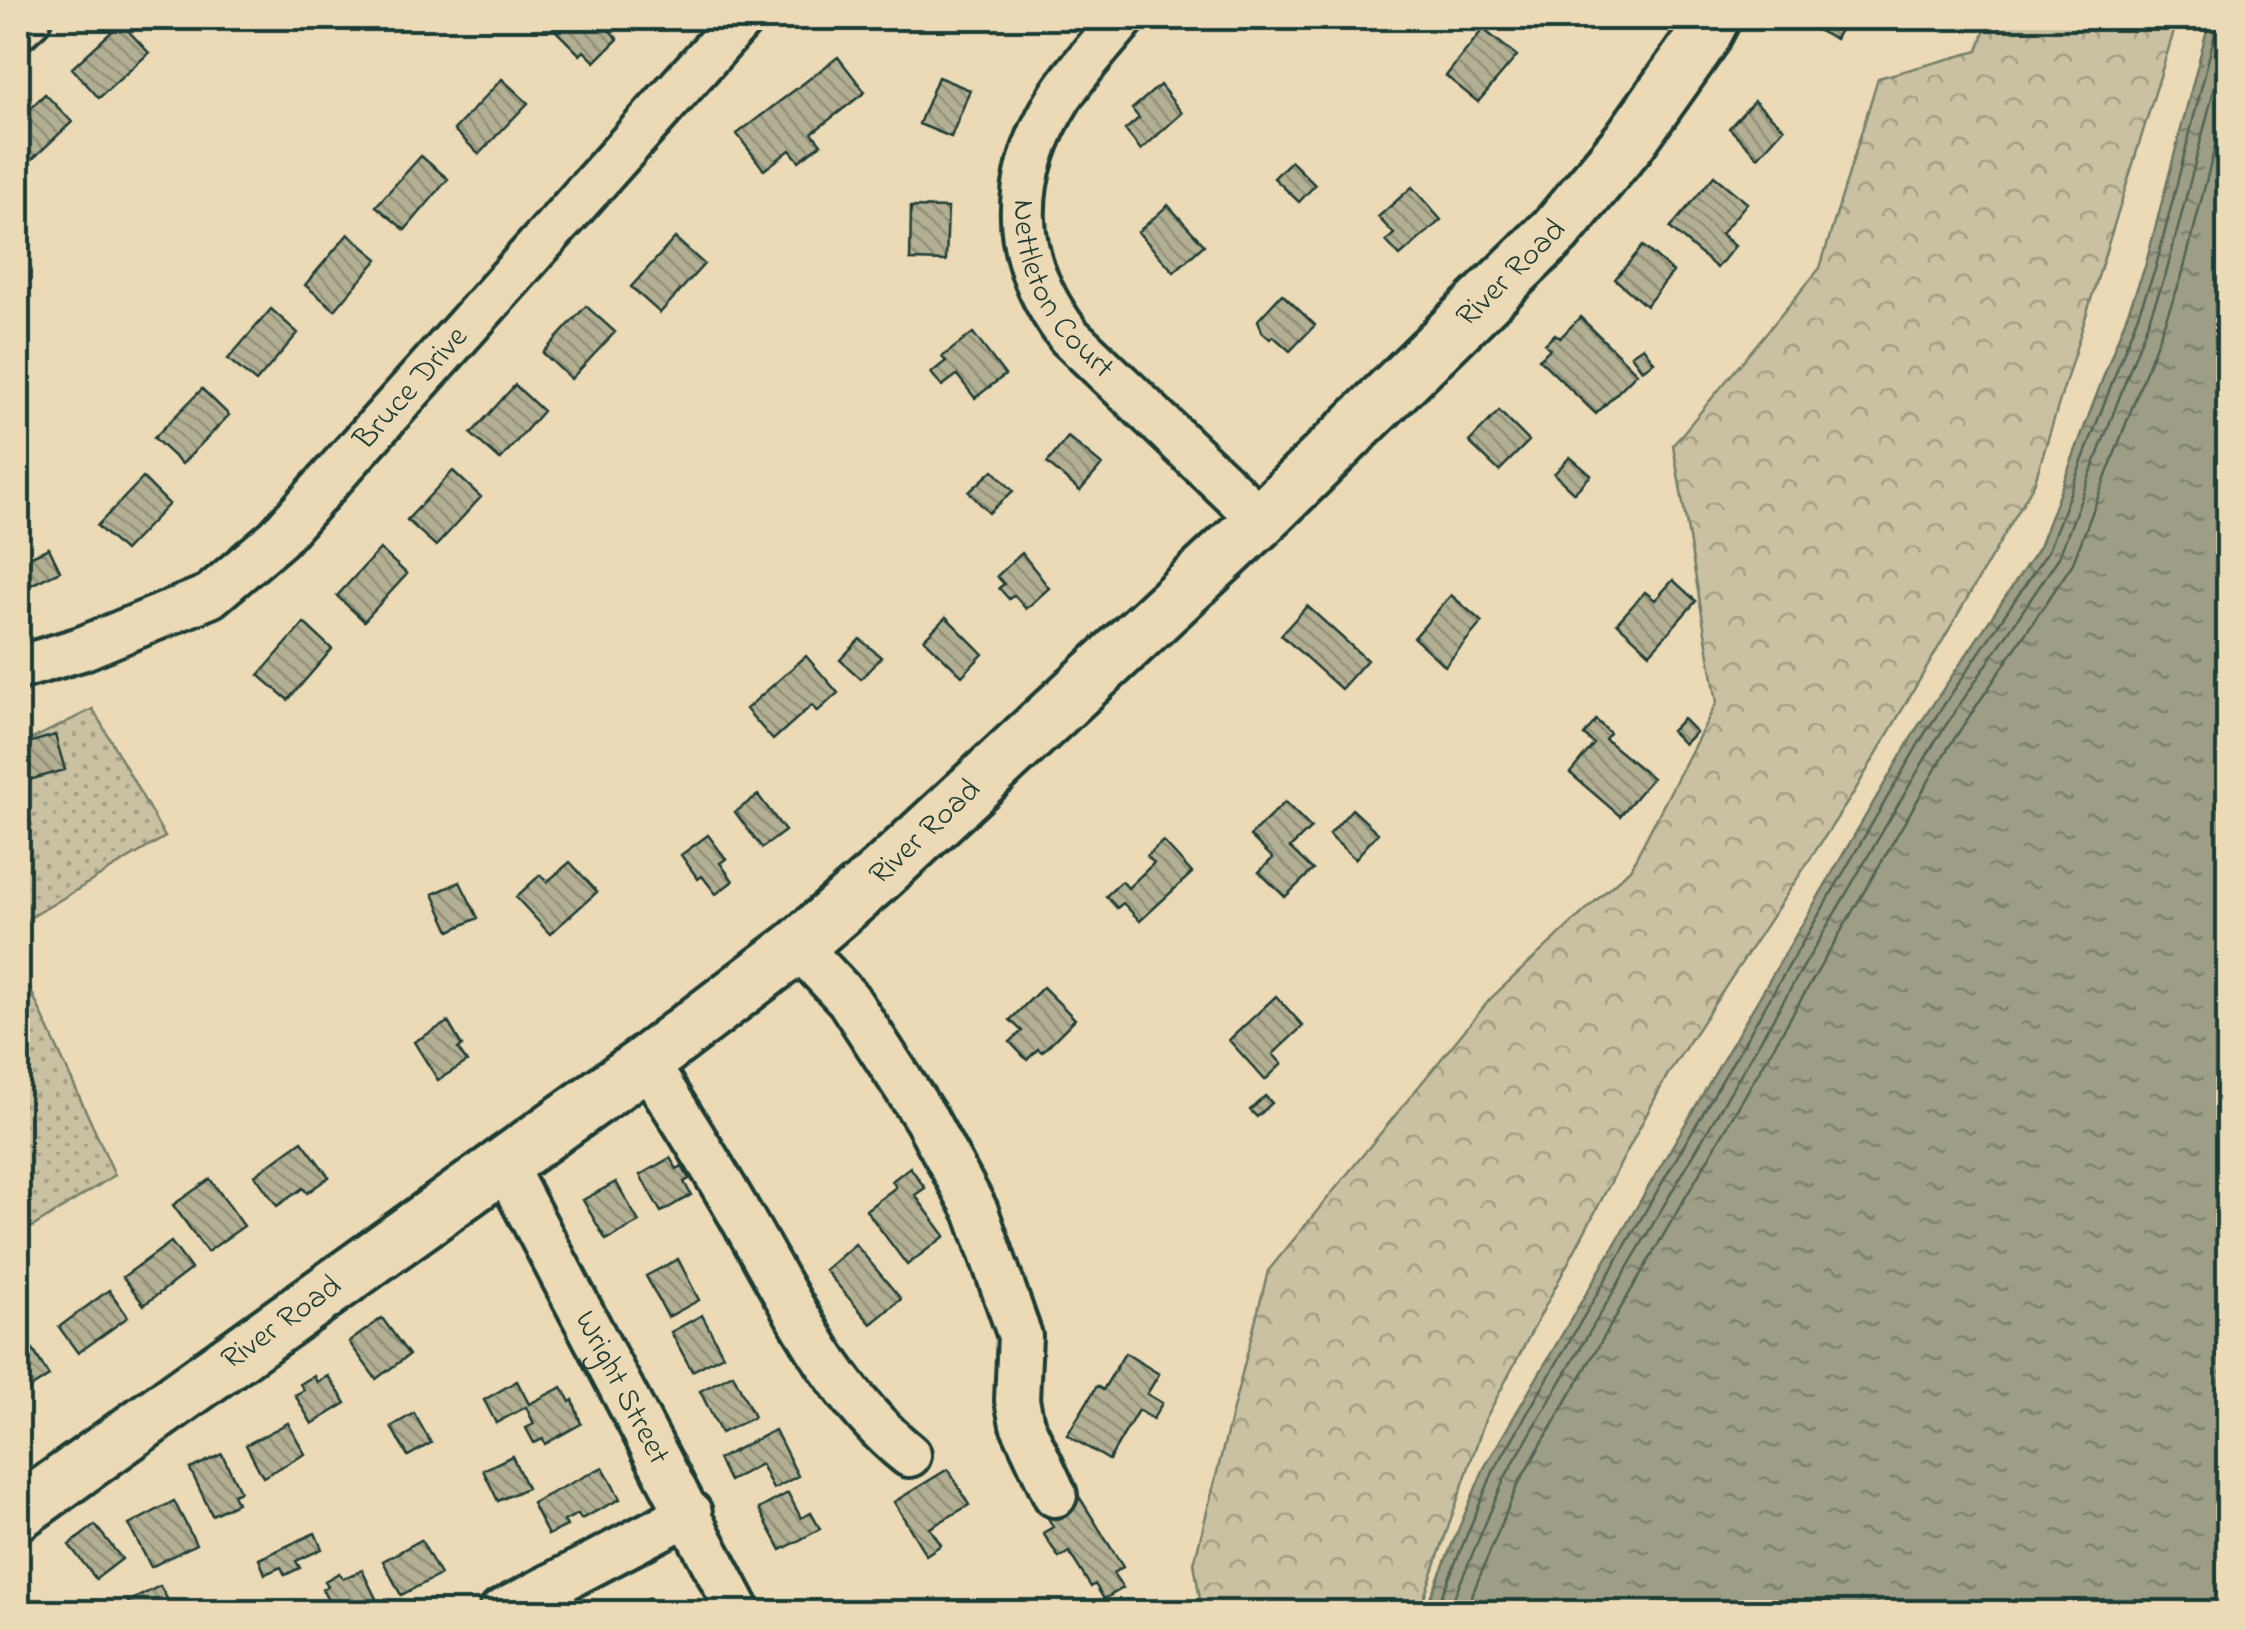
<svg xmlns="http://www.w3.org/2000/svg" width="2246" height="1630" font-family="'Indie Flower',sans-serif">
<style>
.grass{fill:url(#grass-dots);stroke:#747f6b;stroke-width:2.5}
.forest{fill:url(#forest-crowns);stroke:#747f6b;stroke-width:2.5}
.water{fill:url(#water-ripples);stroke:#6b7765;stroke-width:2.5}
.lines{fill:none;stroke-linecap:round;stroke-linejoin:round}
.shore{stroke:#516454;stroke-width:2.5}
.building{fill:url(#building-back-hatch);stroke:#1f3d34;stroke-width:2.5}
.minor-casing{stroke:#1f3d34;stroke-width:50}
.major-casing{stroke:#1f3d34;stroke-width:60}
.minor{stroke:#ecdab7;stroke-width:42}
.major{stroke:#ecdab7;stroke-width:52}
.labels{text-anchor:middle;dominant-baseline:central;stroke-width:8;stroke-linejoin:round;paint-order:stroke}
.street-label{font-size:32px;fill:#1f3d34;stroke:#ecdab7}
</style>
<defs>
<pattern id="grass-dots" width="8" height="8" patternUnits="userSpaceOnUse" patternTransform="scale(2.5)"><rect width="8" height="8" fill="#cac1a2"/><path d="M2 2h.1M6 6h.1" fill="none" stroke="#a39e85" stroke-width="1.8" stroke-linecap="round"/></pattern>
<pattern id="forest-crowns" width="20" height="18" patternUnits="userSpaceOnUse" patternTransform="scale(2.5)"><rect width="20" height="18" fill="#cac1a2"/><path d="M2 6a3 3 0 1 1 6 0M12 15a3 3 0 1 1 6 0" fill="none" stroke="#a39e85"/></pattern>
<pattern id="water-ripples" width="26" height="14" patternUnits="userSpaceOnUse" patternTransform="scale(2.5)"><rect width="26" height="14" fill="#9d9e85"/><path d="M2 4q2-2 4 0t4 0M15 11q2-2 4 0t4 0" fill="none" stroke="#7f826e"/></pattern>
<pattern id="building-back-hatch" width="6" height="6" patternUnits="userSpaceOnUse" patternTransform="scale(2.5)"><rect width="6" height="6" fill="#b3af93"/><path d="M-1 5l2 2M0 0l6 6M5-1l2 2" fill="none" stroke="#919079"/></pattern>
</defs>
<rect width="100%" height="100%" fill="#ecdab7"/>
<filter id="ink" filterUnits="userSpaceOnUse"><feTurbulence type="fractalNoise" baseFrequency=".01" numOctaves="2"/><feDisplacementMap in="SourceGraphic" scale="20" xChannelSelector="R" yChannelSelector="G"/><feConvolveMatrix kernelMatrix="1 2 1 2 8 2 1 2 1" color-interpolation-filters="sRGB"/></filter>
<g filter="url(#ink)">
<!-- grass -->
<path class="grass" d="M 93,709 L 165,837 L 18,925 L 18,832 L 32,825 L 18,802 L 18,746 Z
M 18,962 L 115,1175 L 18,1236 Z"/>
<!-- forest -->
<path class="forest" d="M 1989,18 L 2178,18 L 2034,484 L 1853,794 L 1668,1074 L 1485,1420 L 1419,1612 L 1202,1612 L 1194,1563 L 1268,1271 L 1491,998 L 1630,869 L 1717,702 L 1673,445 L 1820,268 L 1878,78 L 1978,51 Z"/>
<!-- water -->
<path class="water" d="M 2210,18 L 2228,18 L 2228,1612 L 1424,1612 L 1484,1468 L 1917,728 L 2039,547 L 2145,267 Z"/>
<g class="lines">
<!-- shore -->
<path class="shore" d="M 1435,1612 L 1493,1472 L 1925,733 L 2048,551 L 2155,270 L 2219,18
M 1448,1612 L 1505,1477 L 1936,740 L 2059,557 L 2166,274 L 2228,36
M 1465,1612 L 1518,1484 L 1948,748 L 2073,563 L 2181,279 L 2228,96"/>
</g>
<!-- building -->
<path class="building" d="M 563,18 L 615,18 L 607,28 L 618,39 L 595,62 L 584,51 L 580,55 L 553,28 Z
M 1808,18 L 1846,18 L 1835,39 L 1805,24 Z
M 121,23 L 149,53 L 99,98 L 72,68 Z
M 1483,29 L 1517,56 L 1478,102 L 1446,76 Z
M 838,57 L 865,92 L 812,133 L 821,144 L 799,161 L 790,150 L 764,170 L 737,134 Z
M 938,77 L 970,90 L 951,137 L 919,124 Z
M 502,79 L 528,103 L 479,154 L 454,130 Z
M 1160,85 L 1182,113 L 1141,150 L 1125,130 L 1139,118 L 1132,109 Z
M 45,94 L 72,122 L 22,169 L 18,164 L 18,120 Z
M 1754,101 L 1784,128 L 1758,157 L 1729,128 Z
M 421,156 L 448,179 L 405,230 L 376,206 Z
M 1291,161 L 1315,185 L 1299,202 L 1274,178 Z
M 1714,176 L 1747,203 L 1721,234 L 1735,246 L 1717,268 L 1670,228 Z
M 1412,187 L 1441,220 L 1400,256 L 1386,241 L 1394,234 L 1378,217 Z
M 1168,205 L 1204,245 L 1174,272 L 1138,232 Z
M 911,207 L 948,208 L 946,261 L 910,260 Z
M 348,234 L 378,259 L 335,310 L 305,285 Z
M 675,238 L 704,264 L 660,313 L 631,287 Z
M 1643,246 L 1673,272 L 1646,306 L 1615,279 Z
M 1282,294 L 1315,325 L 1290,351 L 1273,336 L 1270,339 L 1262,332 L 1258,320 Z
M 586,306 L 615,332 L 571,379 L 543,353 Z
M 271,309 L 298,333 L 256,382 L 228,359 Z
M 1580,317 L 1637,373 L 1596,414 L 1539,359 L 1550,349 L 1545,344 L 1555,334 L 1560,338 Z
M 973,333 L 1005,375 L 975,398 L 957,375 L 942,386 L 931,373 L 946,361 L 942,357 Z
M 1643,347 L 1654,362 L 1642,370 L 1631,355 Z
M 515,385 L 543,411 L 500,460 L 471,434 Z
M 202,389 L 229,415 L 182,464 L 154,438 Z
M 1499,411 L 1529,441 L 1499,471 L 1469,442 Z
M 1068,437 L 1102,465 L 1080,491 L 1047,463 Z
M 1570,457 L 1591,475 L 1574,493 L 1554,474 Z
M 993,470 L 1013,491 L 989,513 L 969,492 Z
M 453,471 L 481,497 L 436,546 L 407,520 Z
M 143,478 L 169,504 L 124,551 L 97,526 Z
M 49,548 L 60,571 L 18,591 L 18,550 L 20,549 L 25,559 Z
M 380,549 L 407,574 L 364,621 L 337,596 Z
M 1022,553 L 1049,588 L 1026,609 L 1014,595 L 1009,599 L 999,588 L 1004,584 L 997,576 Z
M 1673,580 L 1696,601 L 1650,653 L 1617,623 L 1645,592 L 1655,600 Z
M 1451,595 L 1482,622 L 1445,666 L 1414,638 Z
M 1307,606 L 1367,660 L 1341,689 L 1281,635 Z
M 946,617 L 983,654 L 962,676 L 924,639 Z
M 304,623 L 332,649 L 288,700 L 259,675 Z
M 860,639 L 881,657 L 861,679 L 840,660 Z
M 806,656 L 838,693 L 817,712 L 812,705 L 773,740 L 746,709 Z
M 1683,719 L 1696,732 L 1684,744 L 1671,731 Z
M 1596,720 L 1610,733 L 1605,739 L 1652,778 L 1620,816 L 1570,773 L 1594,744 L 1584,735 Z
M 55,735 L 65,770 L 18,783 L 18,746 Z
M 758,795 L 785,831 L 762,848 L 735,812 Z
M 1285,802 L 1311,828 L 1290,848 L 1313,870 L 1285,897 L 1259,872 L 1273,858 L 1250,836 Z
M 1352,809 L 1378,833 L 1355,859 L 1329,835 Z
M 708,835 L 726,859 L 720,863 L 733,881 L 716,894 L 702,876 L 698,879 L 681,855 Z
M 1163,841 L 1192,873 L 1140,921 L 1123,903 L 1117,908 L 1106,896 L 1122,881 L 1128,888 L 1154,863 L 1147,856 Z
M 570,862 L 597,892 L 550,934 L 516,897 L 540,875 L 547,882 Z
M 460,882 L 478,918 L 450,931 L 433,894 Z
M 1043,987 L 1075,1019 L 1042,1052 L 1038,1049 L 1027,1060 L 1010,1042 L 1022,1031 L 1010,1020 Z
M 1276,996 L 1303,1026 L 1273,1054 L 1282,1064 L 1265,1080 L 1229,1040 Z
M 448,1022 L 462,1046 L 458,1049 L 467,1062 L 438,1080 L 414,1042 Z
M 1265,1096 L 1272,1103 L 1257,1117 L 1250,1110 Z
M 302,1141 L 329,1177 L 307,1193 L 303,1188 L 277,1206 L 255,1175 Z
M 670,1158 L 677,1169 L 682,1166 L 689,1179 L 684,1182 L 691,1195 L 661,1212 L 640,1175 Z
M 910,1167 L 925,1188 L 915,1195 L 945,1236 L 907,1265 L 866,1210 L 896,1187 L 892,1181 Z
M 210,1179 L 244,1226 L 207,1252 L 173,1205 Z
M 616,1182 L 639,1222 L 606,1240 L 583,1200 Z
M 171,1242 L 191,1269 L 144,1305 L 123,1277 Z
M 855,1244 L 901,1299 L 871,1324 L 825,1270 Z
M 678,1259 L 699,1300 L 668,1317 L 646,1276 Z
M 109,1290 L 128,1317 L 78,1353 L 59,1327 Z
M 702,1315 L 723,1355 L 692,1371 L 671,1332 Z
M 382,1318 L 409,1355 L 376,1379 L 349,1342 Z
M 32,1348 L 49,1376 L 18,1396 L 18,1357 Z
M 1125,1353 L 1159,1374 L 1147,1394 L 1162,1403 L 1153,1419 L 1138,1410 L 1109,1460 L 1067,1435 L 1097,1386 L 1103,1390 Z
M 733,1374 L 754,1417 L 721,1433 L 700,1391 Z
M 314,1376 L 317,1382 L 328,1376 L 346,1403 L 312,1424 L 295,1395 L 304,1390 L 300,1384 Z
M 517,1381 L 529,1404 L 562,1387 L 570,1402 L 573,1400 L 581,1424 L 545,1444 L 543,1439 L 534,1443 L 526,1428 L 534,1424 L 526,1407 L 496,1423 L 484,1400 Z
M 414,1413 L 431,1443 L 408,1456 L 391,1427 Z
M 288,1423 L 305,1454 L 263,1477 L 246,1445 Z
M 775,1430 L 798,1476 L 773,1489 L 761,1464 L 729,1481 L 718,1459 Z
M 222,1454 L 240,1491 L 233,1494 L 237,1503 L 212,1515 L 190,1469 Z
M 512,1456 L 527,1488 L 498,1501 L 483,1470 Z
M 603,1467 L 620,1499 L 581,1519 L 578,1514 L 564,1521 L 567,1526 L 548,1535 L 532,1503 Z
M 948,1469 L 969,1505 L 930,1528 L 941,1545 L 926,1555 L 894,1502 Z
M 788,1493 L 801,1518 L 811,1513 L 820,1529 L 781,1550 L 759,1509 Z
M 1080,1498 L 1123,1567 L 1113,1573 L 1123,1588 L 1104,1599 L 1095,1584 L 1091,1587 L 1069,1552 L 1059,1558 L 1043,1533 L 1053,1527 L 1048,1518 Z
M 174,1501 L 196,1544 L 151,1567 L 129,1525 Z
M 95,1525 L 122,1559 L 96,1579 L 69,1545 Z
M 315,1533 L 322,1549 L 296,1561 L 300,1568 L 285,1575 L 281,1567 L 265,1574 L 259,1559 Z
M 421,1540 L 440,1575 L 401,1595 L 383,1561 Z
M 362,1570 L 380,1607 L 369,1612 L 334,1612 L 322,1589 L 328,1586 L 325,1581 L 339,1573 L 343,1579 Z
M 160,1586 L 174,1611 L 133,1612 L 128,1602 Z
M 650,1598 L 657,1612 L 663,1609 L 665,1612 L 618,1612 Z
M 292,1600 L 298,1612 L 266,1612 Z"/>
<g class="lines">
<!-- minor casing -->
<g class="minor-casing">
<g id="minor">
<path id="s1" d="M 1123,18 C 1102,44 1078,69 1060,97 C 1008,180 1010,258 1069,336 L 1261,520"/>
<path d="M 18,28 L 29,18"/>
<path id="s2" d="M 18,668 L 81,649 L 210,596 L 278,538 L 742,18"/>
<path d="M 798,946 L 848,999 L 926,1119 L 976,1211 L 1020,1336 L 1017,1400 L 1022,1424 L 1055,1495"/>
<path d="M 646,1062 C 682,1118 717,1174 750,1232 C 795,1311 837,1397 909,1455"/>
<path id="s3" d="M 504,1165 L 739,1612"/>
<path d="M 501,1612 L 690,1513"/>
</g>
</g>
<!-- major casing -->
<g class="major-casing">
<g id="major">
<path id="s4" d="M 18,1513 L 646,1062 L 798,946 L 881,874 L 1261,520 L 1556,230 L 1629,142 L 1702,39 L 1713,18"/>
</g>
</g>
<!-- minor -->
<use href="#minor" class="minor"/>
<!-- major -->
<use href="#major" class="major"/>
</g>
</g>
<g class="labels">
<!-- street labels -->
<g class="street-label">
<text stroke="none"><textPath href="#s4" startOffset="1945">River Road</textPath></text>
<text stroke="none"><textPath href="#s1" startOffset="312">Nettleton Court</textPath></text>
<text stroke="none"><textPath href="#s2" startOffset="495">Bruce Drive</textPath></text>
<text stroke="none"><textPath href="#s4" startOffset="1135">River Road</textPath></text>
<text stroke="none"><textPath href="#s4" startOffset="325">River Road</textPath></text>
<text stroke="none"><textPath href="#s3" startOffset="252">Wright Street</textPath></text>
</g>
</g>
<!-- margin -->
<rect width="2246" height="1630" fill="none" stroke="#ecdab7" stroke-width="60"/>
<rect x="30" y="30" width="2186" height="1570" fill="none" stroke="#1f3d34" stroke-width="4" filter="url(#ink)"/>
</svg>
